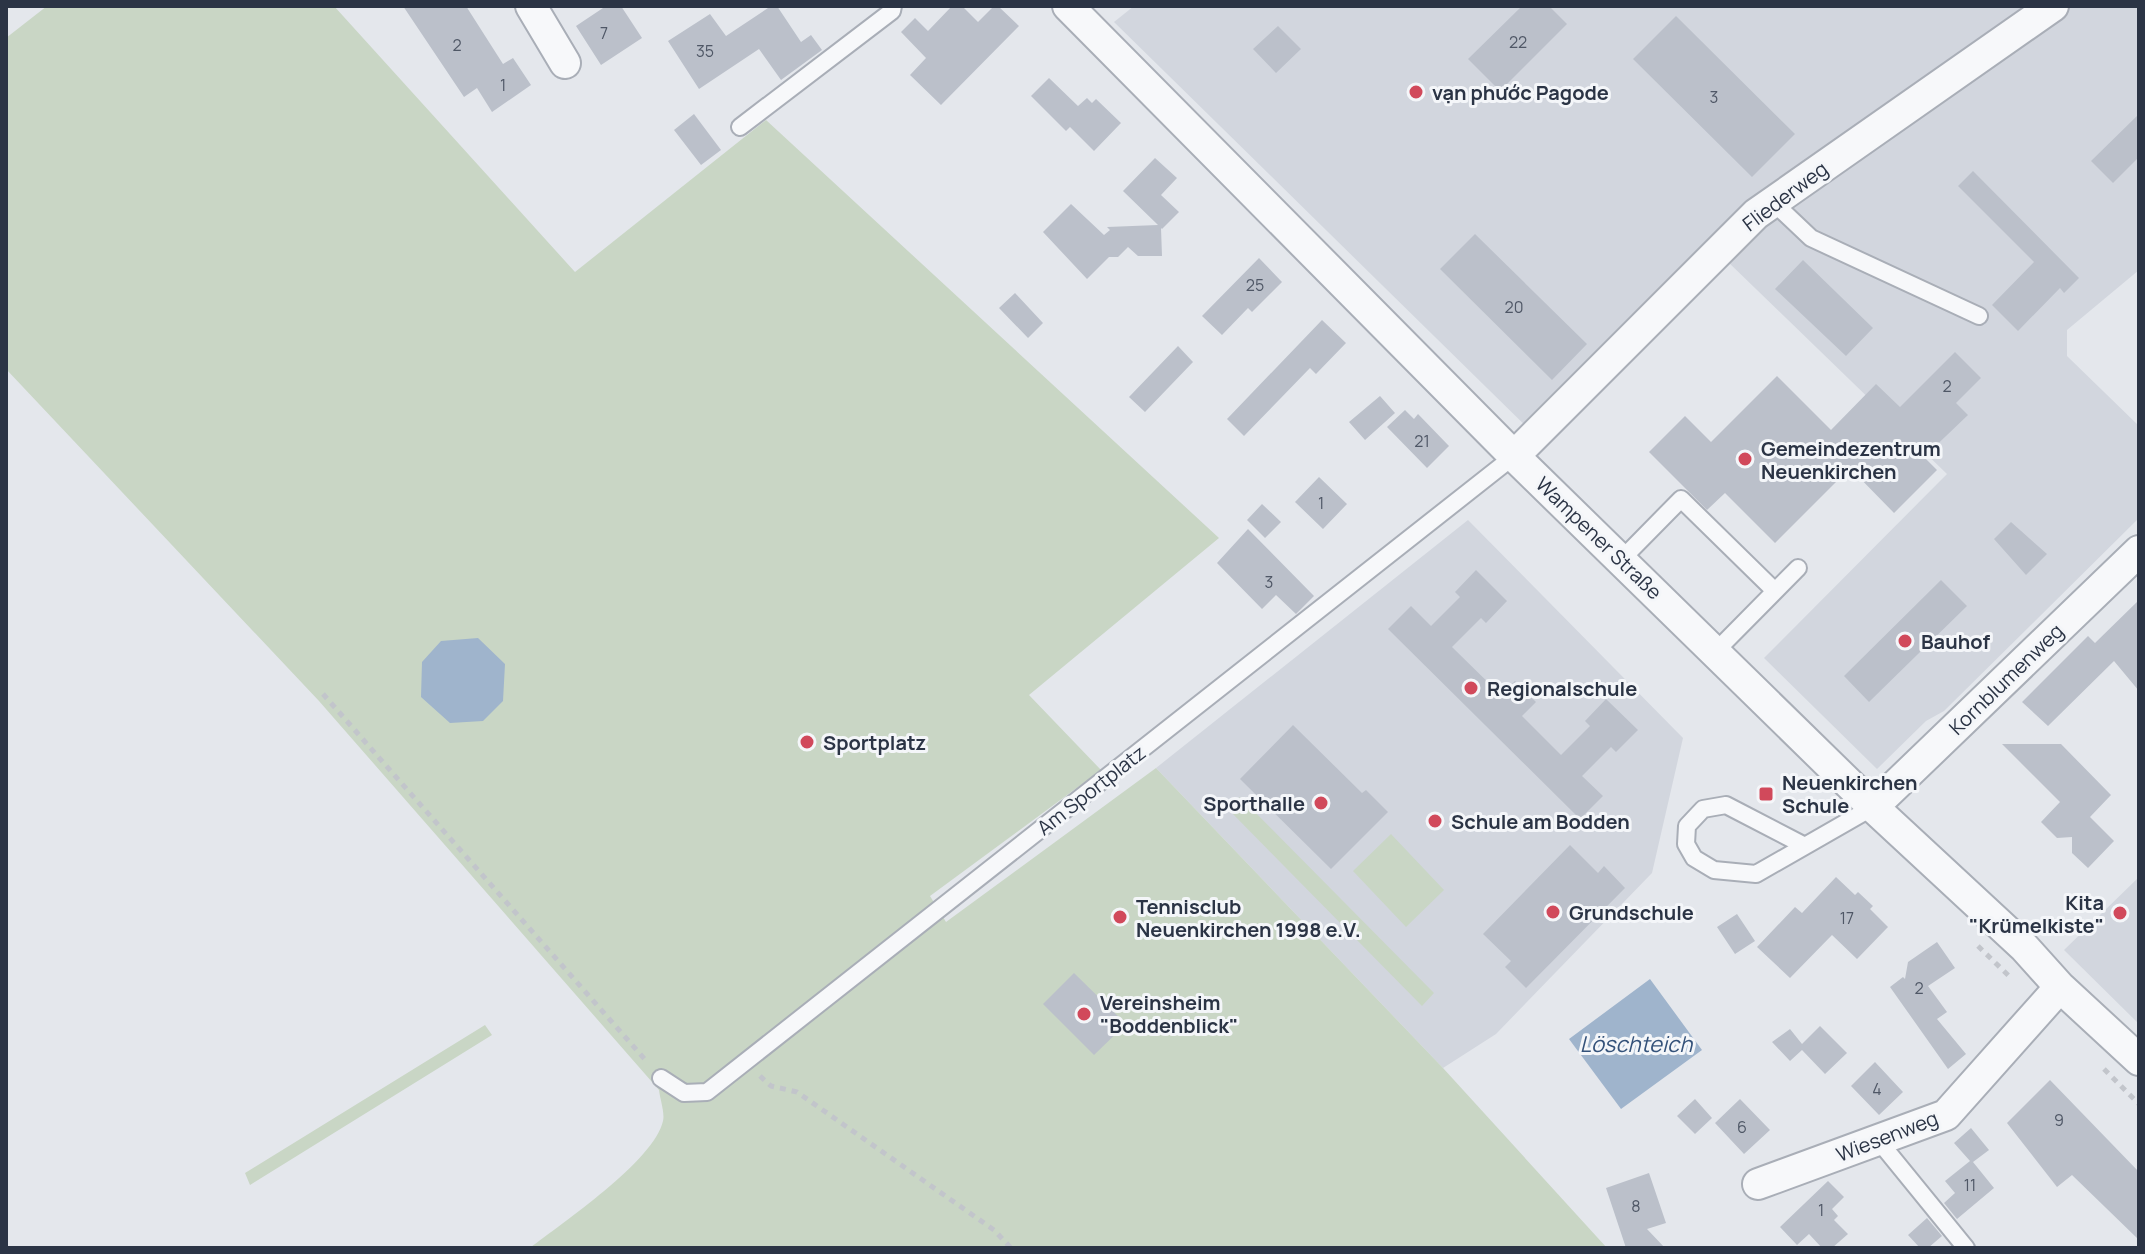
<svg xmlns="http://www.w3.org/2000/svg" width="2145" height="1254" font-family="Manrope,sans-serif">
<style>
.built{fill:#d2d6de}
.green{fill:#c9d6c5}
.water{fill:#9fb4cc}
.building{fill:#bbc0ca}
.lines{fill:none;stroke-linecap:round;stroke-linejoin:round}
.service-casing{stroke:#a9aeb7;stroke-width:20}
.minor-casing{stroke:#a9aeb7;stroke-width:34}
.path{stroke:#c2c5cb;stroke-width:5;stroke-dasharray:6 6;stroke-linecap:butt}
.service{stroke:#f7f8fa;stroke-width:16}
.minor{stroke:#f7f8fa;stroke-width:30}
.poi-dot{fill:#d1495b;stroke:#f4f6f9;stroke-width:3}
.labels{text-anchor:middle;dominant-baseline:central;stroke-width:6;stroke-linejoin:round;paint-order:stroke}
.number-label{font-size:16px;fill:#4f5766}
.poi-label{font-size:20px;font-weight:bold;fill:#2b3445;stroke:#f4f6f9;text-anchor:start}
.street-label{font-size:20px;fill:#2b3445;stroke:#f4f6f9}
.water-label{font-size:22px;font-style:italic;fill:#34527a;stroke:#f4f6f9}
</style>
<rect width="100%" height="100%" fill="#e4e7ec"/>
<!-- built -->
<path class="built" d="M 1134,6 L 2139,6 L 2139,270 L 2067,330 L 2067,356 L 2139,426 L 2139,518 L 1944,711 L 1926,721 L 1877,769 L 1764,658 L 1947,474 L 1726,260 L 1545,445 L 1114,22 Z
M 1468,520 L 1683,738 L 1652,873 L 1496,1034 L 1443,1068 L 1156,768 Z
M 2139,877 L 2139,1024 L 2064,950 Z"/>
<!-- green -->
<path class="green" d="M 47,6 L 334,6 L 575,272 L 766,120 L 1219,538 L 1029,695 L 1101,770 L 930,896 L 946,922 L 1156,768 L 1443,1068 L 1607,1248 L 530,1248 C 562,1223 654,1161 663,1121 C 665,1113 660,1099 659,1090 L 319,701 L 6,369 L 6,38 Z
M 1240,797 L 1434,993 L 1422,1006 L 1228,809 Z
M 1391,834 L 1444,890 L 1406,927 L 1353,871 Z
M 485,1025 L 492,1035 L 250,1185 L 245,1173 Z"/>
<!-- water -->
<path class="water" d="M 478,638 L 505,664 L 503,701 L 483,721 L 450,723 L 421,697 L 422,662 L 441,641 Z
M 1650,979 L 1702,1050 L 1621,1109 L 1569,1039 Z"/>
<!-- building -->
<path class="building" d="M 403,6 L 466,6 L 503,64 L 513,58 L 531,85 L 492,112 L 477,88 L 464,97 Z
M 606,6 L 621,6 L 642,38 L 601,65 L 576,26 Z
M 771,6 L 777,6 L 801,42 L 811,35 L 822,50 L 781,80 L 759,49 L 699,89 L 668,41 L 710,14 L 726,36 Z
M 952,6 L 962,6 L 978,22 L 994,6 L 998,6 L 1019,26 L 941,105 L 910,75 L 926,58 L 901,32 L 915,18 L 928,31 Z
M 1522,6 L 1549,6 L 1567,24 L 1500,91 L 1468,59 Z
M 1676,16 L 1795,134 L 1752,177 L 1633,59 Z
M 1278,26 L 1301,49 L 1276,73 L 1253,49 Z
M 1049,78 L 1078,106 L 1087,98 L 1092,103 L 1096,99 L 1121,123 L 1094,151 L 1070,127 L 1066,131 L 1031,96 Z
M 694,114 L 721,150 L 701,165 L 674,130 Z
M 2139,114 L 2139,157 L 2113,183 L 2091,161 Z
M 1155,158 L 1177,178 L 1161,195 L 1179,212 L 1162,229 L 1161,228 L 1162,256 L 1138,256 L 1128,247 L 1118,257 L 1109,257 L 1087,279 L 1043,232 L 1071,204 L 1104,235 L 1110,230 L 1107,227 L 1158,225 L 1123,191 Z
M 1973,171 L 2079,278 L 2064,293 L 2060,288 L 2018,331 L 1992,305 L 2034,262 L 1958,186 Z
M 1475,234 L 1587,344 L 1552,380 L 1440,269 Z
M 1259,258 L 1282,282 L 1252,312 L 1248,308 L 1222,335 L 1202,316 Z
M 1803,260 L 1873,328 L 1846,356 L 1775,289 Z
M 1015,293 L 1043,323 L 1028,338 L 999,308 Z
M 1322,320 L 1346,343 L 1316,374 L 1310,368 L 1244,436 L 1227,419 Z
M 1178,346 L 1193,362 L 1145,412 L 1129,397 Z
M 1955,352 L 1981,378 L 1956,403 L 1968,415 L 1924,457 L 1937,470 L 1894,513 L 1850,468 L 1775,543 L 1725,493 L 1707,510 L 1649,452 L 1685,416 L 1711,442 L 1777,376 L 1831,430 L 1876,384 L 1900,407 Z
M 1380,396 L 1395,413 L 1365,440 L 1349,422 Z
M 1405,410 L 1414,419 L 1418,414 L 1449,446 L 1427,468 L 1387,427 Z
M 1319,477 L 1347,504 L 1323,529 L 1295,502 Z
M 1262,504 L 1281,522 L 1265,538 L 1247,520 Z
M 2011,522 L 2047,554 L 2026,575 L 1994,539 Z
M 1248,529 L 1314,596 L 1296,614 L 1276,595 L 1262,609 L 1217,563 Z
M 1476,570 L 1507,601 L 1486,623 L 1481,618 L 1452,647 L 1501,695 L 1515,681 L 1536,702 L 1522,716 L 1561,755 L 1590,726 L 1585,721 L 1606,699 L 1638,730 L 1616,752 L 1611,747 L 1582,776 L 1603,796 L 1580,819 L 1388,629 L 1411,606 L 1431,626 L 1460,597 L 1455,592 Z
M 1941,580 L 1967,606 L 1869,702 L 1844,676 Z
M 2139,600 L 2139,691 L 2114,661 L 2048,726 L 2022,702 L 2088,636 L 2095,643 Z
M 1293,725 L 1362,793 L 1366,790 L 1388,812 L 1331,869 L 1240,779 Z
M 2002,744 L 2061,744 L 2111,795 L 2090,817 L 2114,841 L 2088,868 L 2072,853 L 2072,837 L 2057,838 L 2041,822 L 2060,802 Z
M 1570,845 L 1598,873 L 1604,866 L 1625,888 L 1526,988 L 1505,967 L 1511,961 L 1483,934 Z
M 1836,877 L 1855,895 L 1858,892 L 1873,906 L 1870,909 L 1888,927 L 1857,959 L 1832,935 L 1790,978 L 1757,947 L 1795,907 L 1802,913 Z
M 1737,914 L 1755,941 L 1735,954 L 1717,927 Z
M 1937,942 L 1955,968 L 1928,986 L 1947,1012 L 1937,1019 L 1966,1054 L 1948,1069 L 1890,987 L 1903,977 L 1905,979 L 1908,962 Z
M 1074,973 L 1126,1024 L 1094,1055 L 1043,1004 Z
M 1820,1026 L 1847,1053 L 1825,1074 L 1802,1050 L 1790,1061 L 1772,1042 L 1790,1029 L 1802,1044 Z
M 1875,1062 L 1903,1092 L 1879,1115 L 1851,1086 Z
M 2050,1080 L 2139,1172 L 2139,1240 L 2072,1175 L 2057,1187 L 2007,1123 Z
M 1695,1099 L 1712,1118 L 1695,1134 L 1677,1116 Z
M 1740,1099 L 1770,1130 L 1744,1154 L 1715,1123 Z
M 1971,1128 L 1989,1150 L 1973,1162 L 1994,1188 L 1957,1219 L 1944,1203 L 1955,1193 L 1945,1181 L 1970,1161 L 1954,1143 Z
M 1649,1173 L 1666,1223 L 1647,1229 L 1665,1248 L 1626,1248 L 1606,1188 Z
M 1828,1181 L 1844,1197 L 1832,1209 L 1838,1216 L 1834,1220 L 1848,1234 L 1832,1248 L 1822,1248 L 1809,1234 L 1797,1245 L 1780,1227 Z
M 1927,1218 L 1942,1236 L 1928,1248 L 1920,1248 L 1908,1235 Z"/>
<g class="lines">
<!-- service casing -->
<g class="service-casing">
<path id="service" d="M 740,127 L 892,11 L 893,6
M 1773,202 L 1811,238 L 1979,316
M 1621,560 L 1681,499 L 1775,591
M 1715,652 L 1798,568
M 1805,846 L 1726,805 L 1703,809 L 1687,826 L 1686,844 L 1694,858 L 1714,870 L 1756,874 L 1805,846 L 1873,807
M 661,1078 L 684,1093 L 707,1092 L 1514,456
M 1878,1140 L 1966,1248"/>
</g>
<!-- minor casing -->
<g class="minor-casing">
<path id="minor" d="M 531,6 L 565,63
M 1068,6 L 1514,456 L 1873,807 L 2024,947 L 2060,987 L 2139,1060
M 1514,456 L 1756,214 L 2053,6
M 1873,807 L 2139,551
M 1758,1184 L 1946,1115 L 2060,987"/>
</g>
<!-- path -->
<path class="path" d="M 323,694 L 648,1063
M 1978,946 L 2011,978
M 2104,1069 L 2139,1104
M 760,1076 L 771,1086 L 797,1092 L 994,1230 L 1011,1248"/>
<!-- service -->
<use href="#service" class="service"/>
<!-- minor -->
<use href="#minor" class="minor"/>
</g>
<!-- markers -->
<g class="poi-dot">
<circle cx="1416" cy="92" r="8"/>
<circle cx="1745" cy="459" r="8"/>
<circle cx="1905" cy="641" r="8"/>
<circle cx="1471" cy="688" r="8"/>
<circle cx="807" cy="742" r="8"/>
<rect x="1758" y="786" width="16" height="16" rx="4"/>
<circle cx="1321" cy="803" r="8"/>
<circle cx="1435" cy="821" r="8"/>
<circle cx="1553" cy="912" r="8"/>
<circle cx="2120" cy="913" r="8"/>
<circle cx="1120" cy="917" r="8"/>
<circle cx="1084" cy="1014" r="8"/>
</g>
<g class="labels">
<!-- number labels -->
<g class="number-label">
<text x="604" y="33">7</text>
<text x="1518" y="42">22</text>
<text x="457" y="45">2</text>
<text x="705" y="51">35</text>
<text x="503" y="85">1</text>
<text x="1714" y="97">3</text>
<text x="1255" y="285">25</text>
<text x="1514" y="307">20</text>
<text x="1947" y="386">2</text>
<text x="1422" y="441">21</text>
<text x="1321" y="503">1</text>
<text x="1269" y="582">3</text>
<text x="1847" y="918">17</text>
<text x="1919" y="988">2</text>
<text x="1877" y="1089">4</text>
<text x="2059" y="1120">9</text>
<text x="1742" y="1127">6</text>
<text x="1970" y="1185">11</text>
<text x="1636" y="1206">8</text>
<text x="1821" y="1210">1</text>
</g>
<!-- poi labels -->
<g class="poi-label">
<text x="1432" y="92">vạn phước Pagode</text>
<text x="1761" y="448">Gemeindezentrum<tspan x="1761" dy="23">Neuenkirchen</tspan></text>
<text x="1921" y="641">Bauhof</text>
<text x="1487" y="688">Regionalschule</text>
<text x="823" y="742">Sportplatz</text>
<text x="1782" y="782">Neuenkirchen<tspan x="1782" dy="23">Schule</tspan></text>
<text x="1305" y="803" text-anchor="end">Sporthalle</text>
<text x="1451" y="821">Schule am Bodden</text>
<text x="2104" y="902" text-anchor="end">Kita<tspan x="2104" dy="23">"Krümelkiste"</tspan></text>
<text x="1136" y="906">Tennisclub<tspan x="1136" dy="23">Neuenkirchen 1998 e.V.</tspan></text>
<text x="1569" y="912">Grundschule</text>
<text x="1100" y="1002">Vereinsheim<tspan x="1100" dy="23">"Boddenblick"</tspan></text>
</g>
<!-- street labels -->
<g class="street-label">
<text transform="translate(1785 196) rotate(-37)">Fliederweg</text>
<text transform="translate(1599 538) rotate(44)">Wampener Straße</text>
<text transform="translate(2006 679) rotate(-44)">Kornblumenweg</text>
<text transform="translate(1091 790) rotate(-38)">Am Sportplatz</text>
<text transform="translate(1887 1136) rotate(-21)">Wiesenweg</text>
</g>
<!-- water labels -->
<g class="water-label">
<text x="1636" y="1044">Löschteich</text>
</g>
</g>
<!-- border -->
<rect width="2145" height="1254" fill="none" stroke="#2b3445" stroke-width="16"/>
</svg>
